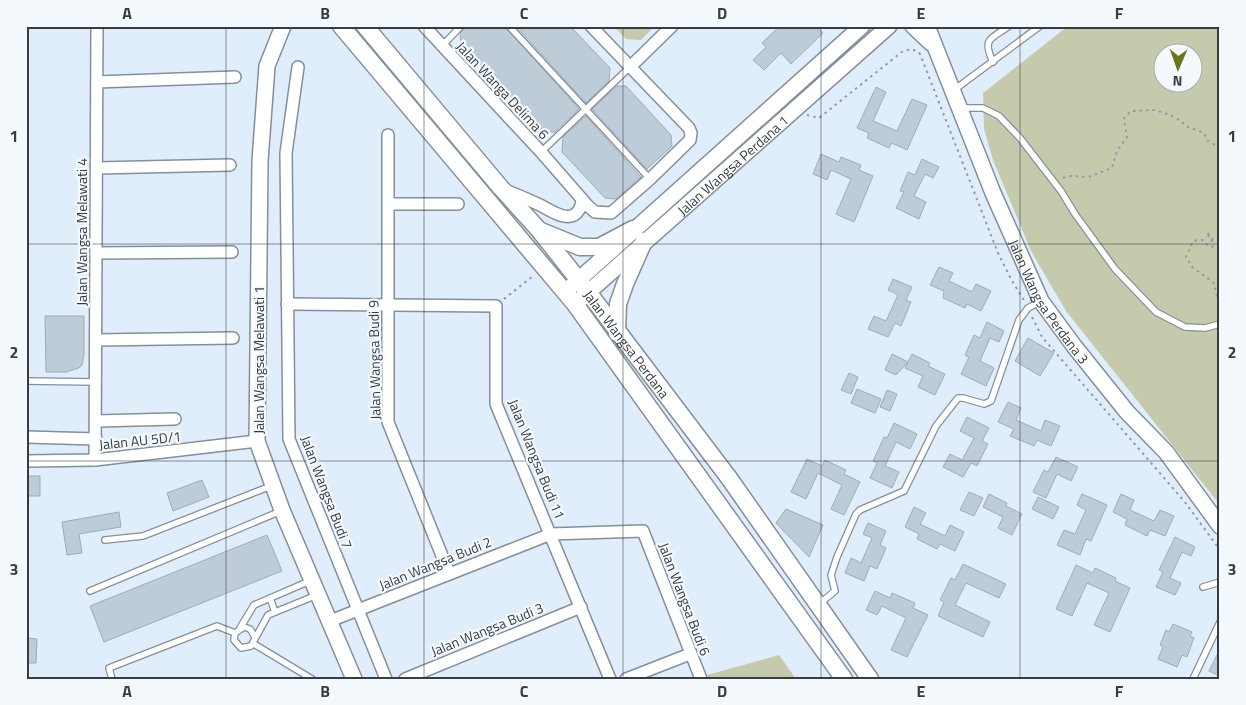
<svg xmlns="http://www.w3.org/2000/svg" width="1246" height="705" viewBox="0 0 1246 705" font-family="'Titillium Web',sans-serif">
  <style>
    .green { fill: #c6caad; fill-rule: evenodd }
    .building { fill: #beccd7; stroke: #9facb8 }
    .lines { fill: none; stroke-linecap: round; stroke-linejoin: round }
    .service-casing { stroke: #83909b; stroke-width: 8 }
    .minor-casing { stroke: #83909b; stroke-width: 14 }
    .tertiary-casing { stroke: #83909b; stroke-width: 18 }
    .secondary-casing { stroke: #83909b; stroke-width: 19 }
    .path { stroke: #929ba4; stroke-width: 2; stroke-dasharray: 2.5 4; stroke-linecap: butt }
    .service { stroke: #fff; stroke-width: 5.5 }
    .minor { stroke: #fff; stroke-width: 11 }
    .tertiary { stroke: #fff; stroke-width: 15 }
    .secondary { stroke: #fff; stroke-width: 16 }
    .grid { fill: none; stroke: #373c41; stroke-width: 1; stroke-opacity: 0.55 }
    .labels { text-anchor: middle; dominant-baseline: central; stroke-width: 4.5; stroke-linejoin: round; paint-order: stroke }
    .street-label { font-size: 14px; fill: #373c41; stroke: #f4f9fe }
    .neatline { fill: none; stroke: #373c41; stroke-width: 2 }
    .grid-label { font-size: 16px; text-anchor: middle; font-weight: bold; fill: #373c41 }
  </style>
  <rect width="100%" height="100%" fill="#e0edfa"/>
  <!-- green -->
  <g class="green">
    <path d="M613 26H655L641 40 626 39Z"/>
    <path d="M1068 26H1220V505L1066 311 1031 251 993 160 984 129 983 93ZM1164 52H1194V82H1164Z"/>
    <path d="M779 655 796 679H709L707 675Z"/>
  </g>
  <!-- building -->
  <g class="building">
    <path d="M467 26H504L579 109 555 132H543L461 43 460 33Z"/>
    <path d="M516 26H570L610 68 609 81 586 103Z"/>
    <path d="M780 26H816L823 33 791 64 781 53 764 70 753 60 766 47 762 43Z"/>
    <path d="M617 86H626L671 135 672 146 647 169 592 109Z"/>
    <path d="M876 87 886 92 873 121 897 131 912 99 927 105 907 150 892 143 889 148 867 138 869 133 857 128Z"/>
    <path d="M586 116 641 177 616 199 605 198 562 152 563 137Z"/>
    <path d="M821 154 839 162 841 157 861 165 859 170 873 176 854 222 836 214 851 179 831 170 827 180 813 174Z"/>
    <path d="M922 159 939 167 933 178 925 174 914 196 926 202 919 219 896 208 904 192 900 191 908 172 915 175Z"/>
    <path d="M939 267 953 273 949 281 972 292 976 284 991 291 981 311 967 304 965 308 943 298 944 291 930 285Z"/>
    <path d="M893 279 912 287 906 300 911 302 901 326 895 323 888 337 868 329 874 316 886 321 898 295 888 290Z"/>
    <path d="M45 316H84V355L82 365 79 368 66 372H46Z"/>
    <path d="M987 322 1004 331 999 342 990 338 980 361 994 368 986 386 961 374 969 357 965 355 974 335 980 338Z"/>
    <path d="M1028 338 1054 353 1040 376 1015 361Z"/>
    <path d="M892 354 908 362 896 375 885 370Z"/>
    <path d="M912 354 930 363 928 366 945 374 935 395 918 387 923 376 905 368Z"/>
    <path d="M849 373 858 377 851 394 841 390Z"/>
    <path d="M857 389 881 399 875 413 851 403Z"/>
    <path d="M887 390 897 394 890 411 880 407Z"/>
    <path d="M1008 402 1021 408 1016 420 1041 431 1045 420 1060 426 1051 446 1037 440 1034 446 1010 436 1014 429 998 422Z"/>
    <path d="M967 417 989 428 982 441 988 444 977 466 971 463 963 477 943 467 950 454 962 460 974 438 960 431Z"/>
    <path d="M894 423 917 434 910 449 896 442 885 466 899 472 892 488 870 478 877 463 873 461 884 437 887 438Z"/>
    <path d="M1056 457 1078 467 1071 481 1057 474 1046 498 1033 492 1044 470 1048 472Z"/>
    <path d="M807 459 822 466 825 460 846 470 844 474 860 482 844 515 831 509 842 485 818 473 806 499 791 492Z"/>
    <rect x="26" y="476" width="14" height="20"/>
    <path d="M202 480 209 497 173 511 167 493Z"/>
    <path d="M969 492 983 498 974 516 960 510Z"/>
    <path d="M989 494 1007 503 1006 506 1022 514 1012 535 998 528 1003 517 983 507Z"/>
    <path d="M1082 494 1107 505 1091 541 1086 539 1080 555 1057 545 1064 530 1075 534 1086 510 1077 505Z"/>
    <path d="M1121 494 1134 500 1130 510 1154 521 1160 510 1174 516 1165 536 1150 530 1147 536 1125 525 1127 519 1113 512Z"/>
    <path d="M1038 497 1059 507 1053 519 1032 509Z"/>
    <path d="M914 507 926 513 920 524 945 536 950 525 964 532 955 551 940 544 937 549 917 539 919 534 905 527Z"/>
    <path d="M786 509 823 525 809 557 776 523Z"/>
    <path d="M119 512 121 527 79 534 82 553 67 555 62 522Z"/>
    <path d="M868 523 886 531 880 545 886 548 877 569 870 566 864 581 845 573 851 558 861 563 872 538 863 534Z"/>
    <path d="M267 535 282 571 104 642 90 606Z"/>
    <path d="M1175 537 1195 547 1191 556 1182 552 1170 578 1181 583 1175 595 1156 587 1163 572 1159 570Z"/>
    <path d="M963 564 1006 584 999 598 966 583 955 605 990 622 983 637 938 616 944 602 940 600 951 578 955 580Z"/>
    <path d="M1076 565 1093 573 1095 568 1116 578 1115 581 1130 588 1110 632 1094 625 1109 593 1087 583 1072 616 1056 609Z"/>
    <path d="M875 591 890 598 892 593 915 603 913 608 928 615 907 657 891 650 906 618 882 606 877 615 866 610Z"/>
    <path d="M1173 624 1192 632 1190 636 1194 638 1187 657 1182 655 1177 667 1158 659 1163 647 1160 645 1166 630 1169 632Z"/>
    <path d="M26 638 37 639 36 663H26Z"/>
    <path d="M1220 649V676L1209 671Z"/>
  </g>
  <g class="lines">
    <!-- service casing -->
    <g class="service-casing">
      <g id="service">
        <path d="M509 26 650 179"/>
        <path d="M442 46 461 26"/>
        <path d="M993 62C982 38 990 40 1009 26"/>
        <path d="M954 90 1040 26"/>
        <path d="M960 108H983L999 116 1020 138 1061 191 1075 214 1115 269 1156 312 1185 327 1205 328 1220 324"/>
        <path d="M541 152 630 67"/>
        <path d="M26 381 96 382"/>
        <path d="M105 540 143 536 271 486"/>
        <path d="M1203 587 1220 582"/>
        <path d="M90 591 281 511"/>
        <path d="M270 598 275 612"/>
        <path d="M819 604 835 591 831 575 837 557 856 514 860 510 904 491 936 426 958 398H963L984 404 991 401 1019 320 1028 308 1039 302"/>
        <path d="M240 628 254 605 312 580"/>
        <path d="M255 637 250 629 244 627 235 633 234 640 241 648 251 646 268 615 317 595"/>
        <path d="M254 644 312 679"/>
        <path d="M112 679 109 668 217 626 235 633"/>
        <path d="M1193 679 1220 622"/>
      </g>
    </g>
    <!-- minor casing -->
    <g class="minor-casing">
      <g id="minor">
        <path d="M424 26 541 152 588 206 595 212 611 213 650 179 690 140 691 133 689 128 591 26"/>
        <path d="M298 67 286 153 289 439 386 679"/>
        <path d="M630 67 672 26"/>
        <path d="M97 82 235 77"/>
        <path d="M388 135V422L449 573"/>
        <path d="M97 168 230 165"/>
        <path d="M507 191C518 195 529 200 540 205 550 210 570 225 579 210 581 207 582 202 582 199"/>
        <path d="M389 204H458"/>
        <path d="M96 253 232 252"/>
        <path d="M287 304 496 306V404L610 679"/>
        <path d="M96 340 233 338"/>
        <path d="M96 421 175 419"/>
        <path d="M26 437 96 439"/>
        <path d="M95 460 97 26"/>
        <path d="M26 461 95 460 257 441"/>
        <path d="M330 621 551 534 643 531 701 679"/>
        <path d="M405 679 581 607"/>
        <path d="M626 679 690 654"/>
      </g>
    </g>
    <!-- tertiary casing -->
    <g class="tertiary-casing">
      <g id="tertiary">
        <path d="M283 26 267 66 260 161 257 441 282 510 354 679"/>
        <path d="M913 26 931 43"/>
        <path id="s1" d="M927 26 993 193 1041 301 1074 346 1127 412 1166 452 1220 526"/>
        <path d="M565 292 862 26"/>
        <path id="s2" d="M575 304 889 26"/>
      </g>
    </g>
    <!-- secondary casing -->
    <g class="secondary-casing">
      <g id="secondary">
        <path d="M341 26 575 304 844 679"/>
        <path id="s3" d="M365 26 501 188 539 230 588 292 729 478 870 679"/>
        <path d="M541 231 580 247H599L633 229"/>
        <path d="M617 333 618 304 625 284 644 241"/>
      </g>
    </g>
    <!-- path -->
    <g class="path">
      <path d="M807 115 819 118 903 51C910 49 915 49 920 54L998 253 1011 279 1025 302"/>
      <path d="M1063 178 1070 176 1088 177 1112 168 1117 151 1127 137 1124 118 1131 111 1155 110 1175 117 1188 127 1204 133 1208 141 1220 148"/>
      <path d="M1219 244 1210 240 1207 232 1212 239 1220 242"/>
      <path d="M1220 245 1210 247 1202 240 1193 241 1186 257 1192 267 1214 283 1220 309"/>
      <path d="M504 299 533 276"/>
      <path d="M1032 317 1042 337 1184 501 1220 550"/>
    </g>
    <!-- service -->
    <use href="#service" class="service"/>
    <!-- minor -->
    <use href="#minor" class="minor"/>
    <!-- tertiary -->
    <use href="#tertiary" class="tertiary"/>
    <!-- secondary -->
    <use href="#secondary" class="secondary"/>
  </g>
  <!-- grid -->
  <path class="grid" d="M226 26V679M424 26V679M623 26V679M821 26V679M1020 26V679M26 244H1220M26 461H1220"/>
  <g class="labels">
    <!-- street labels -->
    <g class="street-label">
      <text transform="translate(503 90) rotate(47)">Jalan Wanga Delima 6</text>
      <text stroke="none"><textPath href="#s2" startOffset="210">Jalan Wangsa Perdana 1</textPath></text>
      <text transform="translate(81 232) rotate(-90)">Jalan Wangsa Melawati 4</text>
      <text stroke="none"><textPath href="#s1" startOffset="302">Jalan Wangsa Perdana 3</textPath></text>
      <text stroke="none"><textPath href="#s3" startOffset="412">Jalan Wangsa Perdana</textPath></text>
      <text transform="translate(258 360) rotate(-90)">Jalan Wangsa Melawati 1</text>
      <text transform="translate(374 360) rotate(-91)">Jalan Wangsa Budi 9</text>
      <text transform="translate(140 440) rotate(-6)">Jalan AU 5D/1</text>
      <text transform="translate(537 459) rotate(68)">Jalan Wangsa Budi 11</text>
      <text transform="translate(327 492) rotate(69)">Jalan Wangsa Budi 7</text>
      <text transform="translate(435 563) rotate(-22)">Jalan Wangsa Budi 2</text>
      <text transform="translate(685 599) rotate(69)">Jalan Wangsa Budi 6</text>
      <text transform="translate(487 629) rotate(-22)">Jalan Wangsa Budi 3</text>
    </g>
  </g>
  <!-- border -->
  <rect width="1246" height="705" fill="none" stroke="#f4f9fe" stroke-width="55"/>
  <!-- north arrow -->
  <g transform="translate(1178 68) rotate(182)"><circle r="24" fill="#f4f9fe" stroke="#a8adb2"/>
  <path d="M0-4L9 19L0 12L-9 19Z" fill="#6d741c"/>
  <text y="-8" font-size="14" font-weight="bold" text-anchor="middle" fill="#373c41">N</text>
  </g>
  <rect x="28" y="28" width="1190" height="650" class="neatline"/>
  <g class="grid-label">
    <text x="127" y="19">A</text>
    <text x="325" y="19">B</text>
    <text x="524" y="19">C</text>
    <text x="722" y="19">D</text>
    <text x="921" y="19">E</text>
    <text x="1119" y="19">F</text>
    <text x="14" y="142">1</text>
    <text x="1232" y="142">1</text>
    <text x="14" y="358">2</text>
    <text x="1232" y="358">2</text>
    <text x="14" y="575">3</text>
    <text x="1232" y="575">3</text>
    <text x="127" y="697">A</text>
    <text x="325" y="697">B</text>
    <text x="524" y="697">C</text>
    <text x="722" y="697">D</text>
    <text x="921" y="697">E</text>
    <text x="1119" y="697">F</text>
  </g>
</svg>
